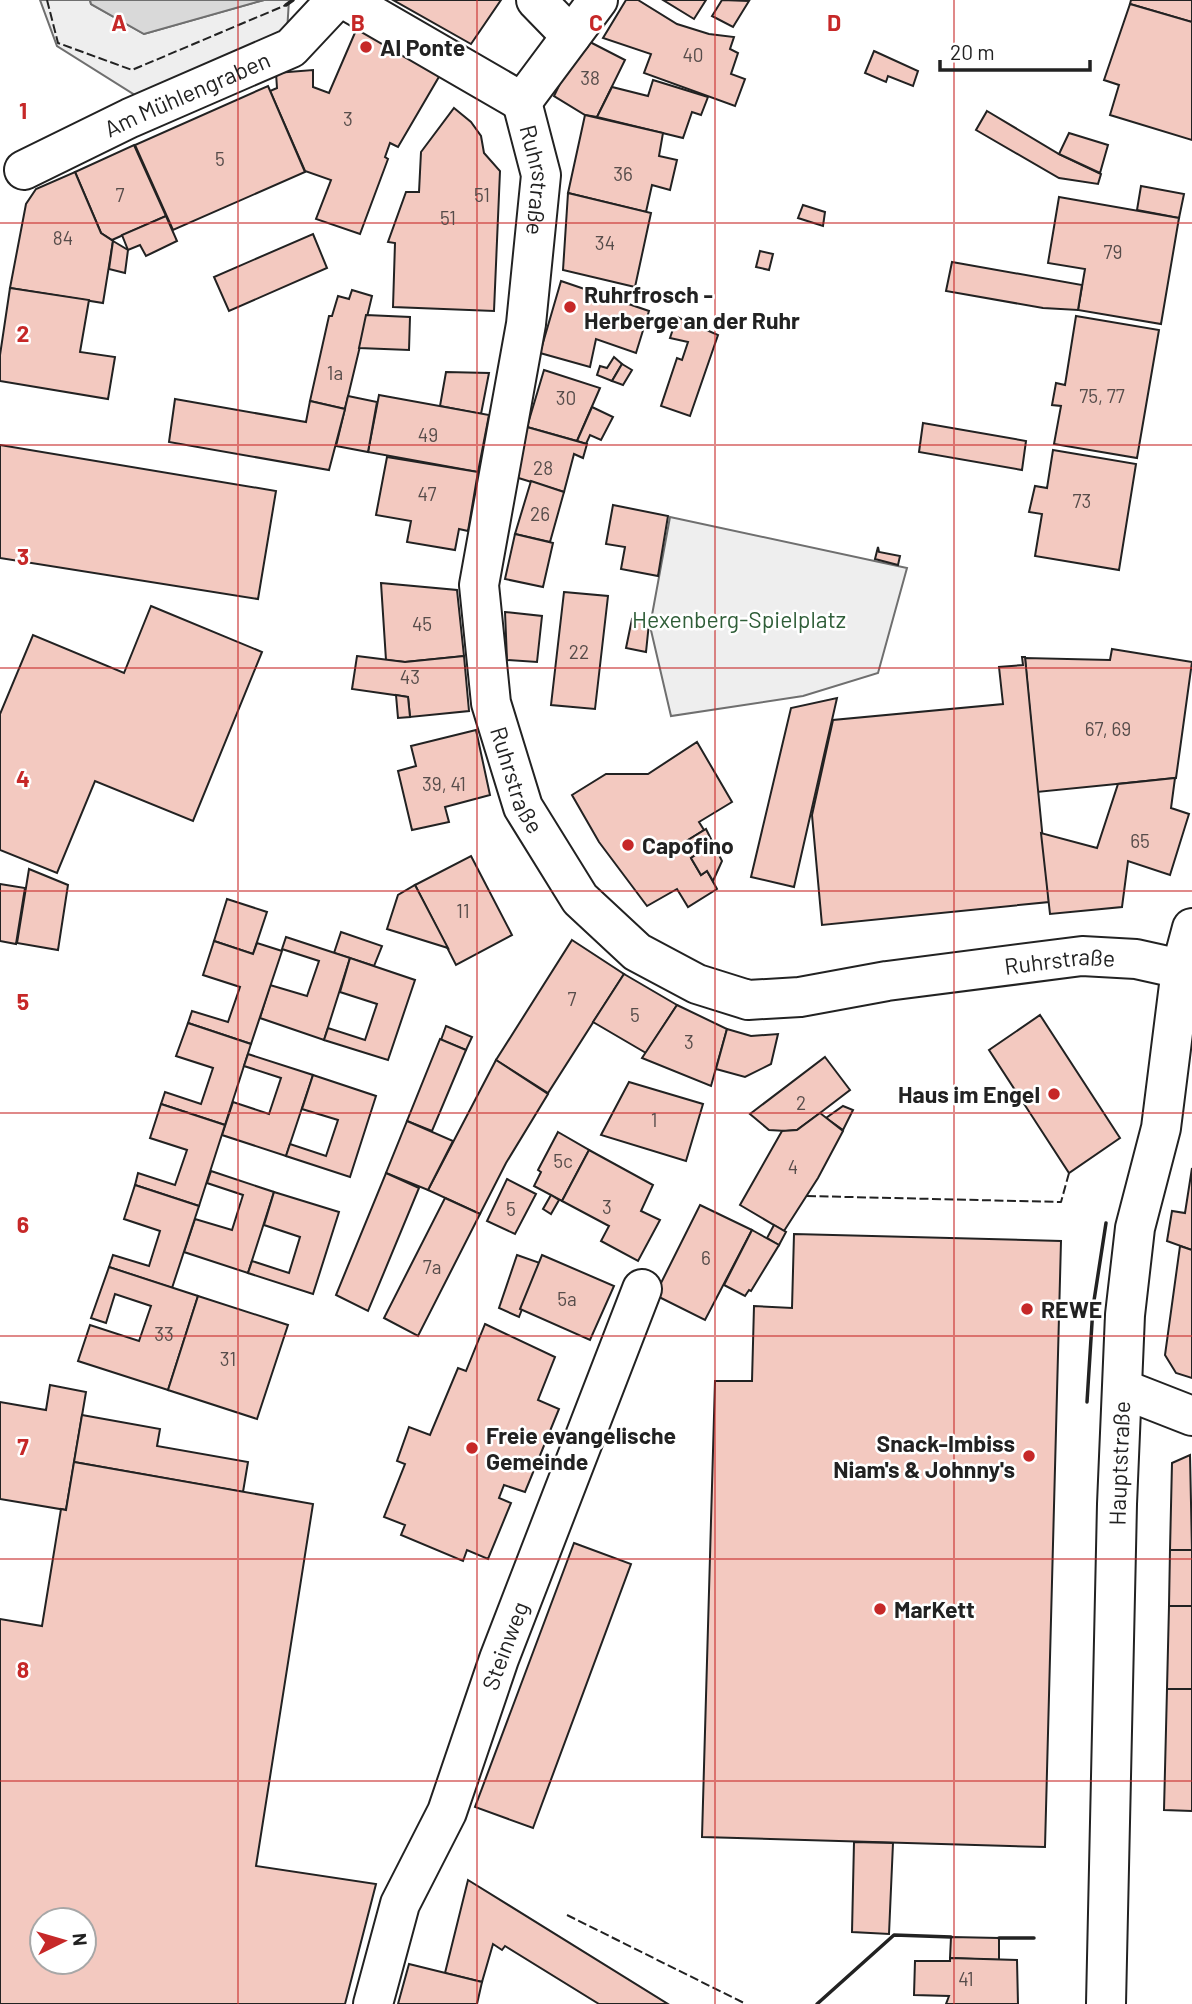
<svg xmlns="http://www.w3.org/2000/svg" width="1192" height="2004" viewBox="0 0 1192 2004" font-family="Barlow,sans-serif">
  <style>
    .green { fill: #eee; stroke: #6f6f6f; stroke-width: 2 }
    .water { fill: #d9d9d9; stroke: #6f6f6f; stroke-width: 2 }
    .building { fill: #f3c9c0; stroke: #222; stroke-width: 2; fill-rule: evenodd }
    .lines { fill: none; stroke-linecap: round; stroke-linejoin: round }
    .minor-casing { stroke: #222; stroke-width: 42 }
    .minor { stroke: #fff; stroke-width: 38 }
    .fence { stroke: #222; stroke-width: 2; stroke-dasharray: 9 3.5; stroke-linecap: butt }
    .wall { stroke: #222; stroke-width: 3.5 }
    .grid { fill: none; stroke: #c62828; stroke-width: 2; stroke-opacity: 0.55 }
    .poi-dot { fill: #c62828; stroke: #fff; stroke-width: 2.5 }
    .labels { text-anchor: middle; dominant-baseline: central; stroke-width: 5; stroke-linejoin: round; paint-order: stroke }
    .number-label { font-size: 19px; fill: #564c4a }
    .poi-label { font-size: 23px; font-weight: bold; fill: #222; stroke: #fff; text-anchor: start }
    .street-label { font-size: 23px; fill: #222; stroke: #fff }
    .park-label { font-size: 23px; fill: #2f5e38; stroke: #fff }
    .grid-label { font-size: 23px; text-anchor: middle; font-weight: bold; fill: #c62828; stroke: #fff; stroke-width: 5; stroke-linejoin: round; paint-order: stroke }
  </style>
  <rect width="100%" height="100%" fill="#fff"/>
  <!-- green -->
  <g class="green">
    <path d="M40 0H90L91 4 144 34 264 0H289L287 32 143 100 57 46Z"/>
    <path d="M670 517 907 568 878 673 803 696 671 716 650 626Z"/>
  </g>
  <!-- water -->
  <path class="water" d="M90 0H264L144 34 91 4Z"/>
  <!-- building -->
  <g class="building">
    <path d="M393 0H501L471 44Z"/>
    <path d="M626 0H638L677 24 709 34 734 37 730 49 738 53 731 74 745 79 735 106 644 73 651 54 603 38Z"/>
    <path d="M663 0H706L694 19Z"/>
    <path d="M722 0 749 1 733 27 712 16Z"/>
    <path d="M1131 0H1192V22L1130 4Z"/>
    <path d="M1130 4 1192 22V140L1110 115 1119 85 1104 80Z"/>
    <path d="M357 28 440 75 398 147 390 143 385 157 388 159 360 234 316 219 331 180 305 171 270 91 277 88 276 73 313 70V87L329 93Z"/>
    <path d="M588 41 625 60 597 117 585 115 554 96 568 67Z"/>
    <path d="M874 51 918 71 913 86 888 76 886 82 865 73Z"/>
    <path d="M653 80 708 97 701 115 692 112 683 138 597 117 612 87 648 96Z"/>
    <path d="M268 86 305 172 173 230 135 145Z"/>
    <path d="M454 108 471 122 481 136 484 153 500 171 494 311 393 307 395 243 388 242 406 192H419L421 152Z"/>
    <path d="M987 111 1059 154 1101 174 1098 184 1059 178 976 130Z"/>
    <path d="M585 115 663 133 659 156 677 160 670 190 652 185 646 212 568 193Z"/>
    <path d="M1069 133 1108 145 1100 173 1059 154Z"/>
    <path d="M134 145 166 216 112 240 101 233 75 172Z"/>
    <path d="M75 172 101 233 113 241 103 303 10 288 26 204 36 189Z"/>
    <path d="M1141 186 1184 194 1179 218 1137 210Z"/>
    <path d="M568 193 651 213 635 287 563 270Z"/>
    <path d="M1059 197 1179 218 1161 324 1078 310 1085 269 1048 263Z"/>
    <path d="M803 205 825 212 823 226 798 218Z"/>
    <path d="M166 216 177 241 146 256 140 245 128 250 122 235Z"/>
    <path d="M313 234 327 268 229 311 214 277Z"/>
    <path d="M113 241 128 250 125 273 109 269Z"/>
    <path d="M760 251 773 254 769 270 756 267Z"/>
    <path d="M952 262 1082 285 1078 310 1043 308 946 291Z"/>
    <path d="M561 281 649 311 636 353 596 339 590 367 540 353Z"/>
    <path d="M10 288 89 300 80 352 115 357 108 399 0 381V355Z"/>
    <path d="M352 290 372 296 345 409 310 401 329 316H332L338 296 349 299Z"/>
    <path d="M366 315 410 317 409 350 359 348Z"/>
    <path d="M1076 316 1159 330 1137 458 1054 444 1061 406 1052 405 1056 383 1065 385Z"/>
    <path d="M677 317 718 335 690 416 661 406 677 358 682 360 688 342 670 338Z"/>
    <path d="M614 357 622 364 612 381 597 375 600 366 607 368Z"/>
    <path d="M622 364 632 370 623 385 612 381Z"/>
    <path d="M544 370 600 388 577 441 527 427Z"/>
    <path d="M446 372 489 373 481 414 440 406Z"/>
    <path d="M379 395 489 415 478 472 368 452Z"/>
    <path d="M348 396 377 402 368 452 336 446Z"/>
    <path d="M175 399 306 422 310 401 345 409 329 470 169 442Z"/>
    <path d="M592 407 613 417 601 440 590 435 586 444 577 441Z"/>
    <path d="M923 423 1026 441 1022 470 919 452Z"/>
    <path d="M527 427 587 444 583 458 574 454 564 492 512 476Z"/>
    <path d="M0 445 276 491 258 599 0 558Z"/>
    <path d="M1053 450 1136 464 1119 570 1035 556 1042 514 1029 512 1035 486 1047 488Z"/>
    <path d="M387 457 478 472 468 531 459 529 455 550 407 542 411 521 376 515Z"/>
    <path d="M531 481 564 492 550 542 515 534Z"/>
    <path d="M613 505 668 516 658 576 621 569 625 547 606 544Z"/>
    <path d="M515 534 553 543 543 587 505 579Z"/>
    <path d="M878 547 879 552 900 556 898 565 875 559Z"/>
    <path d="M381 583 457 590 464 656 405 662 386 660Z"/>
    <path d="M564 592 608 596 595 709 551 705Z"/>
    <path d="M151 606 262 652 193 821 95 781 57 873 0 850V714L33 635 124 673Z"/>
    <path d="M505 612 542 616 537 662 507 660Z"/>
    <path d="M632 619 649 623 646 652 626 648Z"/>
    <path d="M1112 649 1192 662 1176 778 1037 792 1025 658 1110 660Z"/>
    <path d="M357 656 405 662 464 656 469 711 410 717 408 697 352 689Z"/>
    <path d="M1022 657H1025L1049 902 822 925 812 815 833 720 1003 704 999 667 1023 665Z"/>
    <path d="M396 695 408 697 410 717 398 718Z"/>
    <path d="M837 698 794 887 751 877 791 708Z"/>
    <path d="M476 730 490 795 445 807 449 822 412 830 398 771 416 766 411 746Z"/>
    <path d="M697 742 732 802 699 822 704 830 688 840 697 854 691 858 701 875 707 871 717 889 688 907 677 889 647 906 599 842 572 795 606 774H648Z"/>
    <path d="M1175 778 1171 808 1189 814 1170 875 1128 861 1122 907 1050 914 1041 833 1097 848 1118 784Z"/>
    <path d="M706 829 722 861 713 881 707 871 701 875 691 858 697 854 688 840Z"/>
    <path d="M471 856 512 935 456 965 415 885Z"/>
    <path d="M29 869 68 885 58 950 17 943Z"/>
    <path d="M0 884 25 888 16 944 0 941Z"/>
    <path d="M415 885 448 948 387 929 398 895Z"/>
    <path d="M227 899 267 912 253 954 214 941Z"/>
    <path d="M341 932 382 946 374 966 334 953Z"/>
    <path d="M286 937 350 958 324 1040 260 1018 270 985 307 996 319 961 282 949Z"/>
    <path d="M572 940 624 974 548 1093 496 1060Z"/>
    <path d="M214 941 253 954 257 943 282 951 251 1044 188 1023 192 1011 228 1022 240 987 203 975Z"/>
    <path d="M350 958 415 980 388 1060 324 1040 328 1028 365 1040 377 1004 340 992Z"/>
    <path d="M624 974 677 1005 646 1053 593 1022Z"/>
    <path d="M677 1005 727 1029 711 1086 642 1058Z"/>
    <path d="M1040 1015 1120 1138 1069 1173 989 1050Z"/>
    <path d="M188 1023 251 1044 225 1125 161 1104 165 1092 201 1104 213 1068 176 1056Z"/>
    <path d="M446 1026 472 1037 466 1050 441 1040Z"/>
    <path d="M727 1029 751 1036 778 1034 771 1064 745 1077 716 1069Z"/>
    <path d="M440 1039 466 1050 432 1131 407 1121Z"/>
    <path d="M248 1054 313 1075 286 1156 222 1135 233 1102 269 1114 281 1078 244 1066Z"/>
    <path d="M825 1057 850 1090 820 1113 797 1130 786 1131 769 1130 750 1114Z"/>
    <path d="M496 1060 548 1094 506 1163 480 1214 428 1190Z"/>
    <path d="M313 1075 376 1096 350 1177 286 1156 290 1144 326 1156 338 1120 302 1109Z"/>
    <path d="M629 1082 703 1104 686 1161 601 1135Z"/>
    <path d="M161 1104 225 1125 199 1206 135 1185 138 1173 175 1185 187 1150 150 1138Z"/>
    <path d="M843 1106 853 1110 843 1130 826 1118Z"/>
    <path d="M820 1113 843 1131 818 1178 784 1231 740 1205 782 1131 797 1130Z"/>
    <path d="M407 1121 453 1141 428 1190 386 1173Z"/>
    <path d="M558 1132 589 1150 562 1201 534 1186 541 1172 538 1170Z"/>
    <path d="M589 1150 653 1185 641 1211 660 1220 638 1261 601 1241 609 1226 562 1201Z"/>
    <path d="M1192 1168V1250L1167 1241 1172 1211 1185 1213Z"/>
    <path d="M211 1171 274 1192 248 1273 184 1252 195 1219 232 1230 243 1195 207 1183Z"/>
    <path d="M386 1173 419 1188 368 1311 336 1295Z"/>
    <path d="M507 1179 536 1194 515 1234 487 1221Z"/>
    <path d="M135 1185 199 1206 172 1288 109 1267 113 1255 149 1266 160 1231 124 1219Z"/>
    <path d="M274 1192 339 1212 313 1294 248 1273 252 1261 289 1273 300 1237 264 1225Z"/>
    <path d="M551 1195 559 1200 551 1214 543 1209Z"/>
    <path d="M445 1198 480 1214 418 1336 384 1318Z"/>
    <path d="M700 1205 752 1230 705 1320 655 1295Z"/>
    <path d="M774 1225 786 1232 779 1245 767 1238Z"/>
    <path d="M752 1230 779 1245 751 1291 749 1290 745 1296 724 1285Z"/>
    <path d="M794 1234 1061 1241 1045 1847 702 1837 715 1381H752L754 1306 792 1308Z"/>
    <path d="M1180 1246 1192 1250V1378L1176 1373 1165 1355Z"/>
    <path d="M517 1255 540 1263 519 1317 499 1308Z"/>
    <path d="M542 1255 614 1286 590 1340 520 1309Z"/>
    <path d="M109 1267 198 1296 168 1390 78 1361 90 1325 139 1341 151 1306 115 1294 106 1323 91 1318Z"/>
    <path d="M198 1296 288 1325 257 1419 168 1390Z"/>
    <path d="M485 1324 555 1357 538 1400 559 1409 525 1492 504 1485 499 1498 511 1503 488 1559 467 1550 463 1561 401 1535 405 1525 384 1517 405 1464 397 1461 409 1427 430 1435 458 1368 466 1371Z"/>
    <path d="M50 1385 86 1392 66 1510 0 1499V1402L46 1410Z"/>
    <path d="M82 1415 160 1429 157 1446 248 1462 243 1492 74 1462Z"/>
    <path d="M1190 1455 1192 1550H1170L1172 1463Z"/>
    <path d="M74 1462 313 1504 256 1866 376 1884 345 2004H0V1619L42 1626 61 1509 66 1510ZM42 1920H84V1962H42Z"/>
    <path d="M574 1543 631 1564 533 1828 475 1807Z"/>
    <path d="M1170 1550H1192V1606H1169Z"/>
    <path d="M1169 1606H1192V1689H1167Z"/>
    <path d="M1167 1689H1192V1811L1164 1810Z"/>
    <path d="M854 1842 893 1843 889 1934 852 1932Z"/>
    <path d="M468 1880 668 2004H599L505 1946 502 1950 493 1944 482 1982 445 1973Z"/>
    <path d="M951 1937 999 1938V1960L950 1958Z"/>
    <path d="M950 1958 1017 1960 1018 2004H946L949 1996 914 1995 915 1961H950Z"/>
    <path d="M409 1964 482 1982 477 2004H398Z"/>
  </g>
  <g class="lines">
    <!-- minor casing -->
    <g class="minor-casing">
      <g id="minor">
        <path d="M346 0 522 102"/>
        <path d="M536 0 571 36"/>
        <path id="s1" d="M522 102 541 175 526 324 479 585 491 703 523 807 580 899 637 952 697 984 748 1000 800 997 887 981 1082 956 1136 959 1181 969"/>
        <path d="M522 102 598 0"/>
        <path id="s2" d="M24 170 130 118 291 48 336 0"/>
        <path d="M1123 1389 1192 1416"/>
        <path id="s3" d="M373 2004 400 1904 447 1812 499 1659 642 1289"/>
        <path id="s4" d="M1106 2004 1117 1504 1125 1315 1135 1228 1161 1128 1181 969 1192 928"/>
      </g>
    </g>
    <!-- minor -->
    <use href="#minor" class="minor"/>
    <!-- fence -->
    <g class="fence">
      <path d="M47 0 58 43 132 70 286 5"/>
      <path d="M807 1196 1061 1202 1069 1173"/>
      <path d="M567 1915 746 2004"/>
    </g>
    <!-- wall -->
    <g class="wall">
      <path d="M286 5 293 0"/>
      <path d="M1087 1402 1093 1307 1106 1223"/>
      <path d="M999 1938H1034"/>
      <path d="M817 2004 894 1935 951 1937"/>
    </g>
  </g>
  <!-- grid -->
  <path class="grid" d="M238 0V2004M477 0V2004M715 0V2004M954 0V2004M0 223H1192M0 445H1192M0 668H1192M0 891H1192M0 1113H1192M0 1336H1192M0 1559H1192M0 1781H1192"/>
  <!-- markers -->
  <g class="poi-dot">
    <circle cx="366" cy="47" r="7"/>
    <circle cx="570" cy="307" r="7"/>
    <circle cx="628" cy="845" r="7"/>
    <circle cx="1054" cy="1094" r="7"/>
    <circle cx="1027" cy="1309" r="7"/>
    <circle cx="472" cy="1448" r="7"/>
    <circle cx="1029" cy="1456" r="7"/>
    <circle cx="880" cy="1609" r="7"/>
  </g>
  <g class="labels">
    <!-- number labels -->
    <g class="number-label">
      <text x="693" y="54">40</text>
      <text x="590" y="77">38</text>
      <text x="348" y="118">3</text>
      <text x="220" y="158">5</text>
      <text x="623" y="173">36</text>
      <text x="120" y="194">7</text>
      <text x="482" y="194">51</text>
      <text x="448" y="217">51</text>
      <text x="63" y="237">84</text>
      <text x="605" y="242">34</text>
      <text x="1113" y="251">79</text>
      <text x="335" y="372">1a</text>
      <text x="1102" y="395">75, 77</text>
      <text x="566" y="397">30</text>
      <text x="428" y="434">49</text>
      <text x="543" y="467">28</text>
      <text x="427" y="493">47</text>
      <text x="1082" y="500">73</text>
      <text x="540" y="513">26</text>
      <text x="422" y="623">45</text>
      <text x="579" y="651">22</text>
      <text x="410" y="676">43</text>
      <text x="1108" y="728">67, 69</text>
      <text x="444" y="783">39, 41</text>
      <text x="1140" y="840">65</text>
      <text x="463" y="910">11</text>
      <text x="572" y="998">7</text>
      <text x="635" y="1014">5</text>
      <text x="689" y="1041">3</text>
      <text x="801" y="1102">2</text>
      <text x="654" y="1119">1</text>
      <text x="563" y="1160">5c</text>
      <text x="793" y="1166">4</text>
      <text x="607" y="1206">3</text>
      <text x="511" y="1208">5</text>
      <text x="706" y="1257">6</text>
      <text x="432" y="1266">7a</text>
      <text x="567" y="1298">5a</text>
      <text x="164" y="1333">33</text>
      <text x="228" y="1358">31</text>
      <text x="966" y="1978">41</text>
    </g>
    <!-- poi labels -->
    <g class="poi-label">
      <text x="380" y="47">Al Ponte</text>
      <text x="584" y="294">Ruhrfrosch -<tspan x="584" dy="26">Herberge an der Ruhr</tspan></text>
      <text x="642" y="845">Capofino</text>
      <text x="1040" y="1094" text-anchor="end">Haus im Engel</text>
      <text x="1041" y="1309">REWE</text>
      <text x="486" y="1435">Freie evangelische<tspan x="486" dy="26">Gemeinde</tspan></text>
      <text x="1015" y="1443" text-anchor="end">Snack-Imbiss<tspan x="1015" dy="26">Niam's &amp; Johnny's</tspan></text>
      <text x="894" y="1609">MarKett</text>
    </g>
    <!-- street labels -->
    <g class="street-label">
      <text stroke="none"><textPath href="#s2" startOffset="180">Am Mühlengraben</textPath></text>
      <text stroke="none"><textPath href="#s1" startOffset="80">Ruhrstraße</textPath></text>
      <text stroke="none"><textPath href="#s1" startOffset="690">Ruhrstraße</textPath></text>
      <text stroke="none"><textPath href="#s1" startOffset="1340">Ruhrstraße</textPath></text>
      <text stroke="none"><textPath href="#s4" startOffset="541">Hauptstraße</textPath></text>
      <text stroke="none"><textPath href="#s3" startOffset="383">Steinweg</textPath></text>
    </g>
    <!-- park labels -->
    <g class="park-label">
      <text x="739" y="619">Hexenberg-Spielplatz</text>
    </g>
  </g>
  <g class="grid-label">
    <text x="119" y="31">A</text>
    <text x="358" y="31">B</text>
    <text x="596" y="31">C</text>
    <text x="834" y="31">D</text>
    <text x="23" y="119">1</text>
    <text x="23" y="342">2</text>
    <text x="23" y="565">3</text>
    <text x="23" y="787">4</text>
    <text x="23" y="1010">5</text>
    <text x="23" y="1233">6</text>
    <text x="23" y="1455">7</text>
    <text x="23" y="1678">8</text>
  </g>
  <!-- north arrow -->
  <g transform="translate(63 1941) rotate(85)"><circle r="33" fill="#ffffff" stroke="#a7a7a7" stroke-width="2"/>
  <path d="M0-5L12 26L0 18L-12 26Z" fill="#c62828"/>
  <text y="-10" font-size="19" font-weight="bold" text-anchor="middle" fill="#222222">N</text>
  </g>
  <!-- scale -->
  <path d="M940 60v10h150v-10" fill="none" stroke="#222222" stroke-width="3.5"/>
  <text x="950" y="60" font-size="21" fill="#222222" stroke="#ffffff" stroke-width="5" paint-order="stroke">20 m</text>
</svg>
